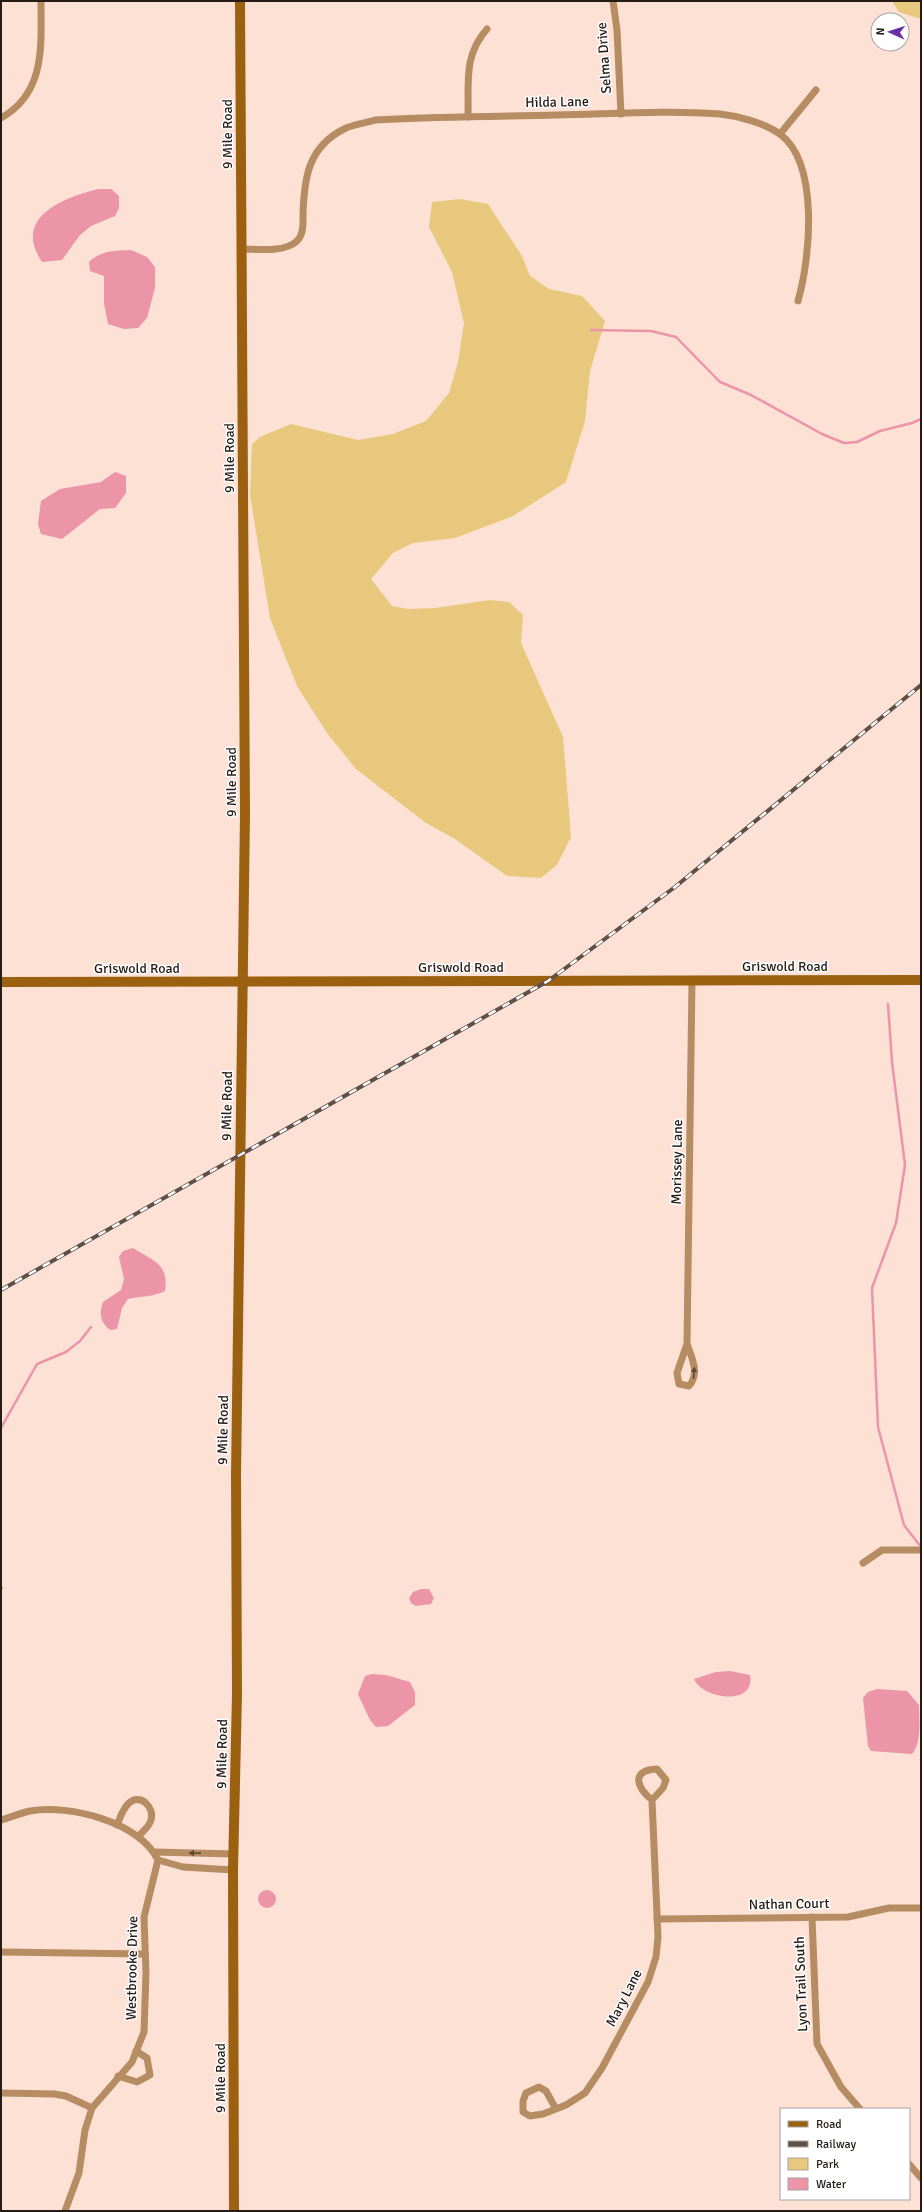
<svg xmlns="http://www.w3.org/2000/svg" width="922" height="2212" viewBox="0 0 922 2212" font-family="Signika,sans-serif">
  <style>
    .green { fill: #e7c87d }
    .water { fill: #ec94a8 }
    .lines { fill: none; stroke-linecap: round; stroke-linejoin: round }
    .stream { stroke: #ec94a8; stroke-width: 2.5 }
    .street { stroke: #b68d63; stroke-width: 7 }
    .secondary { stroke: #9b6010; stroke-width: 10 }
    .rail-casing { stroke: #5e4f48; stroke-width: 4 }
    .rail { stroke: #fff; stroke-width: 2.5; stroke-dasharray: 8; stroke-linecap: butt }
    .oneway { fill: #5f4935 }
    .labels { text-anchor: middle; dominant-baseline: central; stroke-width: 3; stroke-linejoin: round; paint-order: stroke }
    .street-label { font-size: 14px; fill: #251b17; stroke: #fff }
  </style>
  <rect width="100%" height="100%" fill="#fde1d4"/>
  <!-- green -->
  <g class="green">
    <path d="M892 1H921V19L899 12Z"/>
    <path d="M460 199 488 204 522 256 530 276 549 289 582 296 605 321 590 371 585 421 566 482 513 516 455 538 413 543 393 553 371 579 392 606 408 609 435 608 490 600 509 602 523 615 521 643 563 737 571 837 557 865 541 878 507 876 455 839 426 823 356 769 327 733 297 686 270 618 250 495 252 444 260 437 291 424 358 440 393 434 426 421 449 393 458 362 464 323 452 272 429 227 432 202Z"/>
  </g>
  <!-- water -->
  <g class="water">
    <path d="M98 189H111L119 196V208L115 216 91 226 80 235 62 260 42 262C12 217 63 198 98 189Z"/>
    <path d="M131 250 147 257 155 267V288L147 318 138 328 124 329 108 324 104 303V276L90 271 89 262C101 250 115 251 131 250Z"/>
    <path d="M115 472 126 476V493L115 508 100 509 62 539 41 534 38 524 41 501 60 489 101 482Z"/>
    <path d="M133 1248C153 1261 169 1263 165 1291 153 1297 141 1296 128 1299L122 1308 117 1329 110 1330C100 1322 99 1314 103 1302L121 1290 124 1279 119 1257 123 1251Z"/>
    <path d="M421 1589H429L434 1598 431 1604 416 1606 411 1603 409 1598 413 1592Z"/>
    <path d="M730 1671 750 1675C756 1707 702 1699 694 1679L716 1672Z"/>
    <path d="M372 1674 386 1675 410 1682 415 1692V1705L388 1726 376 1727 370 1720 358 1694 365 1676Z"/>
    <path d="M877 1689 907 1691 919 1705C919 1721 922 1742 912 1754L871 1751 868 1746 863 1698 868 1692Z"/>
    <circle cx="267" cy="1899" r="9"/>
  </g>
  <g class="lines">
    <!-- stream -->
    <g class="stream">
      <path d="M591 330 651 331 676 337 720 382 751 395 822 434 844 443 857 442 880 431 912 423 921 419"/>
      <path d="M888 1004 892 1062 905 1165 896 1223 872 1288 878 1427 904 1525 921 1547"/>
      <path d="M1 1428 37 1364 66 1352 80 1341 91 1327"/>
      <path d="M1 1588H2"/>
    </g>
    <!-- street -->
    <g class="street">
      <path d="M613 1 617 30 621 114"/>
      <path d="M468 117C469 83 463 56 487 29"/>
      <path d="M1 118C46 93 41 45 41 1"/>
      <path d="M780 134 816 90"/>
      <path d="M241 249C258 249 284 253 297 241 304 234 303 224 303 215 304 178 308 146 346 128 355 124 366 123 375 120 436 116 496 117 557 115 611 114 666 110 720 114 739 116 764 123 780 134 820 164 810 259 798 301"/>
      <path d="M687 1344 677 1373 679 1384 689 1386C700 1374 692 1358 687 1344L692 980"/>
      <path d="M863 1563 882 1550H921"/>
      <path d="M1 1820C11 1817 21 1813 30 1811 70 1804 139 1822 158 1860L183 1867 233 1870"/>
      <path d="M117 1825C120 1818 123 1808 129 1803 140 1793 155 1807 151 1820 150 1826 142 1832 138 1837"/>
      <path d="M154 1852 234 1854"/>
      <path d="M812 1917 817 2044 841 2087 860 2109"/>
      <path d="M657 1919 848 1917 889 1908H921"/>
      <path d="M1 1952 145 1954"/>
      <path d="M118 2076 137 2082 150 2075 147 2058 136 2051"/>
      <path d="M1 2093 54 2094 66 2096 92 2108"/>
      <path d="M556 2109 546 2091 539 2087 526 2093 523 2101V2112L530 2116 543 2114 566 2105 585 2093 602 2068 648 1982 656 1957 658 1937 652 1800C637 1788 630 1770 657 1769L666 1780 663 1788 652 1800"/>
      <path d="M909 2164 921 2178"/>
      <path d="M65 2211 79 2173 85 2130 92 2108 132 2062 144 2032 146 1973 144 1917 158 1860"/>
    </g>
    <!-- secondary -->
    <g class="secondary">
      <path d="M1 982 921 980"/>
      <path d="M234 2211 233 1870 237 1694 236 1476 245 814 240 1"/>
    </g>
    <!-- rail casing -->
    <g class="rail-casing">
      <path id="rail" d="M1 1290 548 981 675 887 921 685"/>
    </g>
    <!-- rail -->
    <use href="#rail" class="rail"/>
  </g>
  <!-- one-way arrows -->
  <defs><path id="oneway-solid" d="M-6-.8H1V-3.2L6.5 0L1 3.2V.8H-6Z"/></defs>
  <g class="oneway">
    <use href="#oneway-solid" transform="translate(694 1373) rotate(-86)"/>
    <use href="#oneway-solid" transform="translate(195 1853) rotate(-179)"/>
  </g>
  <g class="labels">
    <!-- street labels -->
    <g class="street-label">
      <text transform="translate(604 58) rotate(-94)">Selma Drive</text>
      <text transform="translate(557 102) rotate(-1)">Hilda Lane</text>
      <text transform="translate(227 134) rotate(-90)">9 Mile Road</text>
      <text transform="translate(229 458) rotate(-90)">9 Mile Road</text>
      <text transform="translate(231 782) rotate(-90)">9 Mile Road</text>
      <text x="785" y="966">Griswold Road</text>
      <text x="461" y="967">Griswold Road</text>
      <text x="137" y="968">Griswold Road</text>
      <text transform="translate(227 1106) rotate(-89)">9 Mile Road</text>
      <text transform="translate(677 1162) rotate(-89)">Morissey Lane</text>
      <text transform="translate(223 1430) rotate(-89)">9 Mile Road</text>
      <text transform="translate(222 1754) rotate(-89)">9 Mile Road</text>
      <text transform="translate(789 1904) rotate(-1)">Nathan Court</text>
      <text transform="translate(132 1968) rotate(-89)">Westbrooke Drive</text>
      <text transform="translate(801 1984) rotate(-92)">Lyon Trail South</text>
      <text transform="translate(624 1998) rotate(-63)">Mary Lane</text>
      <text transform="translate(220 2078) rotate(-90)">9 Mile Road</text>
    </g>
  </g>
  <!-- border -->
  <rect width="922" height="2212" fill="none" stroke="#251b17" stroke-width="4"/>
  <!-- legend -->
  <rect x="780" y="2108" width="130" height="92" fill="#ffffff" stroke="#a8a4a2"/>
  <rect x="788" y="2121" width="20" height="6" fill="#9b6010" stroke="#a8a4a2"/>
  <text x="816" y="2128" font-size="12" fill="#251b17">Road</text>
  <rect x="788" y="2141" width="20" height="6" fill="#5e4f48" stroke="#a8a4a2"/>
  <text x="816" y="2148" font-size="12" fill="#251b17">Railway</text>
  <rect x="788" y="2158" width="20" height="12" fill="#e7c87d" stroke="#a8a4a2"/>
  <text x="816" y="2168" font-size="12" fill="#251b17">Park</text>
  <rect x="788" y="2178" width="20" height="12" fill="#ec94a8" stroke="#a8a4a2"/>
  <text x="816" y="2188" font-size="12" fill="#251b17">Water</text>
  <!-- north arrow -->
  <g transform="translate(890 32) rotate(273)"><circle r="19" fill="#ffffff" stroke="#a8a4a2"/>
  <path d="M0-3L7 15L0 10L-7 15Z" fill="#6b2fa5"/>
  <text y="-6" font-size="11" font-weight="bold" text-anchor="middle" fill="#251b17">N</text>
  </g>
</svg>
